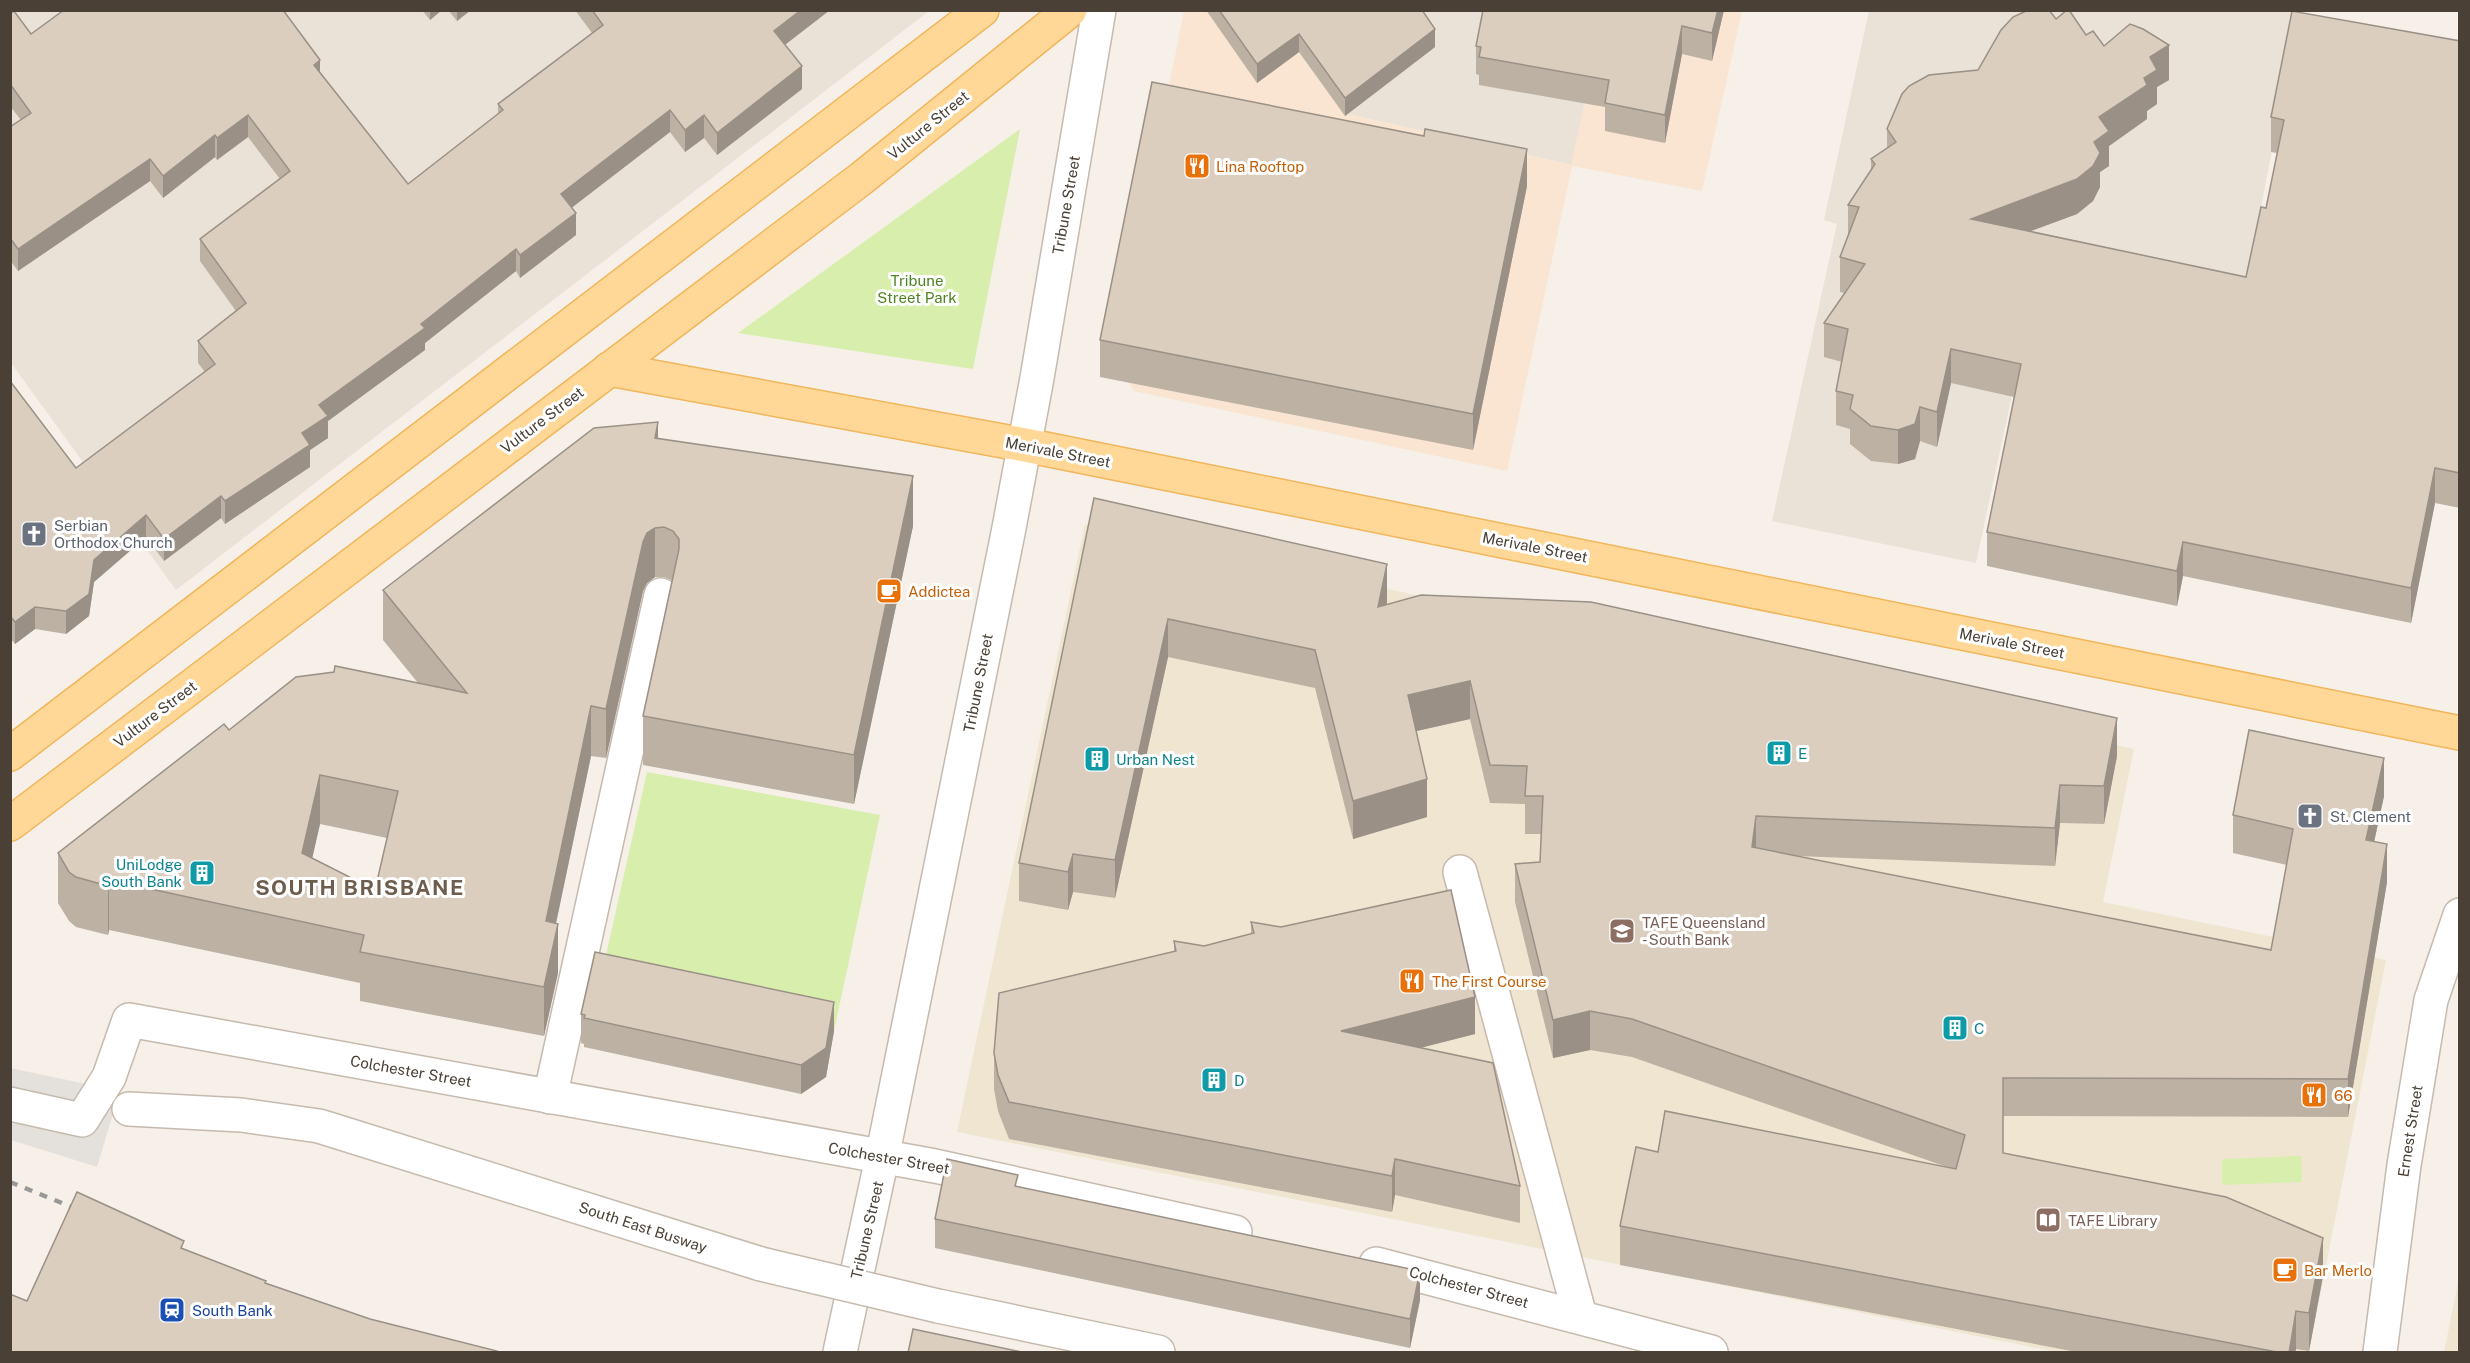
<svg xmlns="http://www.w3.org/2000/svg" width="2470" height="1363" viewBox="0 0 2470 1363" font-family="'Public Sans',sans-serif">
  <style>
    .residential { fill: #eae2d6 }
    .commercial { fill: #f9e5d2 }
    .education { fill: #f0e5d1 }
    .green { fill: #d7eead }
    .parking { fill: #e4e1dd }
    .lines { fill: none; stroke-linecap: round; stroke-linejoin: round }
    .minor-casing { stroke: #c5baad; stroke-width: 36 }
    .major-casing { stroke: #f1b65b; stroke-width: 36 }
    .minor { stroke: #fff; stroke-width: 33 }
    .major { stroke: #ffd898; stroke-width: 33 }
    .rail { stroke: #989898; stroke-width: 4.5; stroke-dasharray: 8 8; stroke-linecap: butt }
    .minor-bridge-casing { stroke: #c5baad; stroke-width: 36; stroke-linecap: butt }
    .minor-bridge { stroke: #fff; stroke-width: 33 }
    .wall { fill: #bdb1a4; fill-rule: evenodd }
    .shaded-wall { fill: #9a9086 }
    .building { fill: #dccebf; stroke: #9a9086; stroke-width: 1.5; fill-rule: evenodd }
    .labels { text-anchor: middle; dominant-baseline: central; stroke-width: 6; stroke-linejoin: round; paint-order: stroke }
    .street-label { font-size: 15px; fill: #4a4036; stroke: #fff }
    .food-label { font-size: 15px; fill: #c56008; stroke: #fff; text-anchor: start }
    .park-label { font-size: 15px; fill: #4f8322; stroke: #fff }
    .worship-label { font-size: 15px; fill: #5b616d; stroke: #fff; text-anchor: start }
    .culture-label { font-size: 15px; fill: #0d838f; stroke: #fff; text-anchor: start }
    .education-label { font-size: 15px; fill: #785e54; stroke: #fff; text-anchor: start }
    .transit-label { font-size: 15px; fill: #164399; stroke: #fff; text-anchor: start }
    .district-label { font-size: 21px; font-weight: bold; letter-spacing: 1.5px; fill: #6e5d4c; stroke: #fff }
  </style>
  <rect width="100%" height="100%" fill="#f6f0e8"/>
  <!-- residential -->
  <g class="residential">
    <path d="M12 11H929L176 590 11 363 10 12Z"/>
    <path d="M1267 11H1604L1572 165 1344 113Z"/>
    <path d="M1869 11H2299L2244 295 2042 255 1976 563 1772 521 1837 224 1824 220Z"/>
  </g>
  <!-- commercial -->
  <path class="commercial" d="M1184 11H1267L1344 113 1571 165 1604 11H1742L1702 191 1572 166 1507 471 1134 391 1115 358Z"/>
  <!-- education -->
  <g class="education">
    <path d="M1085 524 2134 749 2103 902 2386 960 2309 1352H2057L957 1132Z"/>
    <path d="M2459 1278V1352H2444Z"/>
  </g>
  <!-- green -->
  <g class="green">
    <path d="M1020 129 973 369 738 333Z"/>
    <path d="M647 772 880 815 834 1031 600 982Z"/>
    <path d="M2301 1156 2302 1182 2222 1185V1159Z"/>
  </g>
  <!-- parking -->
  <path class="parking" d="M10 1068 120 1091 97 1167 11 1140Z"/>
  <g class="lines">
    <!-- minor casing -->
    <g class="minor-casing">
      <g id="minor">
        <path d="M1460 872 1580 1316"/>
        <path d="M550 1097 661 595"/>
        <path d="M10 1104 82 1120 109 1077 129 1020 935 1166 1235 1232"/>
        <path d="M129 1109 241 1115 319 1126 761 1264"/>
        <path d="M1376 1264 1711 1352"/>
        <path d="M938 1306 1158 1352"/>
        <path d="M840 1352 882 1158 1009 528 1037 378 1099 10"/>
        <path d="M2380 1352 2404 1165 2431 1000 2460 915"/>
      </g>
    </g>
    <!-- major casing -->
    <g class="major-casing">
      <g id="major">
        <path d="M609 369 1025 445 2460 733"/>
        <path d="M10 754 982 10"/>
        <path d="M10 824 862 178 1070 10"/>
      </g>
    </g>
    <!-- minor -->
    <use href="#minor" class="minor"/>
    <!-- major -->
    <use href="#major" class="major"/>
    <!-- rail -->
    <path class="rail" d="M10 1182 84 1212"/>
    <!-- minor-bridge casing -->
    <g class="minor-bridge-casing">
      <path id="minor-bridge" d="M761 1264 938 1306"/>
    </g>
    <!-- minor-bridge -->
    <use href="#minor-bridge" class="minor-bridge"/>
  </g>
  <!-- wall -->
  <g class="wall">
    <path d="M422 10H442L430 20Z"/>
    <path d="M448 10H471L457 21Z"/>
    <path d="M575 10H830L785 45 802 89 717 155 704 138 685 152 670 132 571 208 576 235 520 278 516 271 425 343V350L328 421V438L310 450V467L225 524 221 518 164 561 146 537 94 582 89 616 66 634 35 629 15 644 10 638V381L76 468 205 372 198 363V341L236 311 200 261V239L280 179 248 137 217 160 215 157 163 198 150 181 18 271 10 260V127L21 120 10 106V14L31 34 320 73 408 184 498 114V104L592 33Z"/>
    <path d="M1206 10H1422L1435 47 1345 116 1299 52 1257 83Z"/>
    <path d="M1483 10H1724L1712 61 1682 54 1665 143 1605 131V107L1479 85V75L1476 74V46Z"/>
    <path d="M2056 19 2104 46 2169 80 2157 87V104L2147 111V119L2109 146V166L2100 172V187L2093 201 2077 214 2031 231 2246 277 2266 208 2277 153 2271 152V117L2460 41V508L2435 503 2411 623 2183 576 2177 606 1987 566V532L2014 397 1951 383 1937 447 1920 441 1915 459 1898 464 1871 461 1850 444V429L1836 425V391L1842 362 1824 357V323L1844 293 1840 292V257L1848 235V205L1871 170V159L1887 148V129Z"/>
    <path d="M1424 136 1527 186 1473 450 1100 377V340Z"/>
    <path d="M658 438 913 526 854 804 643 765V716L672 580 664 577H655L647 583 643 591 606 758 591 756 556 923 558 973 544 1036 360 1001V983L109 930 108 935 76 927 69 921 58 903V853L229 730 418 683 383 640V590ZM320 824 387 838 375 890 312 858Z"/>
    <path d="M1094 498 1387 602 1386 605 2117 756 2104 824 2060 823 2055 866 1797 856 2271 950 2287 865 2233 853V815L2384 796 2374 842 2387 882 2348 1117 2003 1116V1153L2323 1276 2309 1351 2296 1349 2295 1353H2082L1620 1265V1226L1658 1152 1947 1167 1632 1057 1590 1050 1553 1058 1515 902V864L1540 862 1542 834H1525V804L1490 803 1470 719 1416 731 1427 817 1353 839 1315 688 1168 657 1115 898 1073 892 1068 910 1019 901V863Z"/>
    <path d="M1251 922 1475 1034 1420 1048 1520 1186V1223L1395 1195 1392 1212 1009 1139 998 1111 994 1089V1053L1174 951V941L1204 946 1251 934Z"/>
    <path d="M581 1014 834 1031 826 1077 801 1094 584 1047V1044L581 1043Z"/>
    <path d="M1018 1186 1420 1300 1410 1348 935 1248V1219Z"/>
  </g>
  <!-- shaded-wall -->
  <g class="shaded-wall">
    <path d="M430 10H442L430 20Z"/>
    <path d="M457 10H471L457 21Z"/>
    <path d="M801 10H830L774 53V31Z"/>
    <path d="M1718 10H1724L1712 61V33Z"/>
    <path d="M1682 26V54L1665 143V115Z"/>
    <path d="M1435 29V47L1345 116V98Z"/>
    <path d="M1299 34V52L1257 83V64Z"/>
    <path d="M2169 45V80L2157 87V104L2147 111V119L2109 146V166L2100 172V187L2093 201 2077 214 1971 253V219L2094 142 2099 117 2150 57Z"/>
    <path d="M320 60V82L314 65Z"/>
    <path d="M802 66V89L717 155V133Z"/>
    <path d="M670 110V132L561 216V194Z"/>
    <path d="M248 115V137L217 160V138Z"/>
    <path d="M704 115V138L685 152V130Z"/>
    <path d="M215 135V157L163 198V176Z"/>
    <path d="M1527 149V186L1473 450V414Z"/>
    <path d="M150 159V181L18 271V249Z"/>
    <path d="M576 213V235L520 278V255Z"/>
    <path d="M516 249V271L425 343V350L328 421V438L310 450V467L225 524V501L302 433 319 405Z"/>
    <path d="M1951 349V383L1937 447V412Z"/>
    <path d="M1920 407V441L1915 459 1898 464V430Z"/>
    <path d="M658 422V471L655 438Z"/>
    <path d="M2435 468V503L2411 623V588Z"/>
    <path d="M913 476V526L854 804V755Z"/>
    <path d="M221 496V518L164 561V539Z"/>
    <path d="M146 515V537L94 582 89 616 66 634V611L94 560Z"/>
    <path d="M655 528V577L647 583 643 591 606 758V709L643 542 647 533Z"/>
    <path d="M2183 542V576L2177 606V571Z"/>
    <path d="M1387 564V602L1378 645V607Z"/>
    <path d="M35 607V629L15 644V622Z"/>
    <path d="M1168 619V657L1115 898V860Z"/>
    <path d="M1470 681V719L1408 733V695Z"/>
    <path d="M591 706V756L546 971V921Z"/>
    <path d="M2117 718V756L2104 824V786Z"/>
    <path d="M2384 758V796L2366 879V840Z"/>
    <path d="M320 775V824L302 903V853Z"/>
    <path d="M1427 779V817L1353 839V801Z"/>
    <path d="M2060 785V823L2055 866V828Z"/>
    <path d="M1756 816V854L1752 847Z"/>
    <path d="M2387 844V882L2348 1117V1079Z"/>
    <path d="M1073 854V892L1068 910V872Z"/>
    <path d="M109 880V930L108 935V886Z"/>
    <path d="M558 924V973L544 1036V987Z"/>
    <path d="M1475 997V1034L1341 1068V1031Z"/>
    <path d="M834 1002V1031L826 1077 801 1094V1065Z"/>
    <path d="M1590 1011V1050L1553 1058V1020Z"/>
    <path d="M1395 1159V1195L1392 1212V1176Z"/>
    <path d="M2323 1238V1276L2309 1351V1313Z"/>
    <path d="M1420 1271V1300L1410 1348V1319Z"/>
    <path d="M2296 1311V1349L2295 1353H2289Z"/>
  </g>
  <!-- building -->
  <g class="building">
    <path d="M64 10H283L320 60 314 65 408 184 503 110 498 104 603 25 592 10H801L774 31 802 66 717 133 704 115 685 130 670 110 561 194 576 213 520 255 516 249 421 324 425 328 319 405 328 416 302 433 310 445 225 501 221 496 164 539 146 515 94 560 89 594 66 611 35 607 15 622 10 616V381L76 468 215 364 198 341 246 303 200 239 290 171 248 115 217 138 215 135 163 176 150 159 18 249 10 238V127L31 113 10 84V14L14 11 31 34Z"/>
    <path d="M1219 10H1422L1435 29 1345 98 1299 34 1257 64Z"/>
    <path d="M1483 10H1718L1712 33 1682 26 1665 115 1605 103 1609 80 1479 57 1481 47 1476 46Z"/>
    <path d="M2032 10H2049L2056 19 2067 10H2069L2086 35 2093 31 2104 46 2130 24 2143 29 2169 45 2150 57 2157 70 2144 78 2147 85 2099 117 2109 131 2094 142 2100 153 2093 166 2077 179 1971 219 2246 277 2261 207 2266 208 2284 120 2271 117 2292 11 2460 41V473L2435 468 2411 588 2183 542 2177 571 1987 532 2021 364 1951 349 1937 412 1920 407 1915 424 1898 430 1871 426 1850 409 1853 395 1836 391 1848 329 1824 323 1865 264 1840 257 1859 207 1848 205 1875 164 1871 159 1896 142 1887 129 1902 94 1909 86 1929 75 1978 70 2001 30 2013 17 2026 11Z"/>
    <path d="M1152 82 1424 136 1425 129 1527 149 1473 414 1100 340Z"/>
    <path d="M658 422 655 438 913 476 854 755 643 716 679 549V539L673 531 664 527 655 528 647 533 643 542 606 709 591 706 546 921 558 924 544 987 360 952 364 935 109 880 108 886 76 877 69 872 58 853 224 724 229 730 296 677 334 672 335 666 467 693 383 590 594 428ZM320 775 398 791 375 890 302 853Z"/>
    <path d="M1094 498 1387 564 1378 607 1421 595 1591 602 2117 718 2104 786 2060 785 2055 828 1756 816 1752 847 2271 950 2293 829 2233 815 2249 730 2384 758 2366 840 2387 844 2348 1079 2003 1078V1153L2226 1197 2323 1238 2309 1313 2296 1311 2289 1353H2282L1620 1226 1636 1147 1658 1152 1665 1111 1956 1169 1965 1135 1632 1019 1590 1011 1553 1020 1515 864 1540 862 1543 796H1525L1527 766 1490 765 1470 681 1408 695 1427 779 1353 801 1315 650 1168 619 1115 860 1073 854 1068 872 1019 863Z"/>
    <path d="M1451 890 1475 997 1341 1031 1493 1063 1520 1186 1395 1159 1392 1176 1009 1102 998 1075 994 1053 999 993 1176 951 1174 941 1204 946 1254 933 1251 922 1281 927Z"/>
    <path d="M595 952 834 1002 826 1048 801 1065 584 1018 585 1015 581 1014Z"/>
    <path d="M947 1159 1018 1175 1015 1186 1420 1271 1410 1319 935 1219Z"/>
    <path d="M77 1192 184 1241 181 1248 266 1281 265 1283 370 1319 497 1351V1353H10V1294L27 1301Z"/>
    <path d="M913 1329 1026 1353H908Z"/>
  </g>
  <!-- icons -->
  <defs>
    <g id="restaurant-square" transform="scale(1.35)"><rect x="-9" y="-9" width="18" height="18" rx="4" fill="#e8710a" stroke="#fff"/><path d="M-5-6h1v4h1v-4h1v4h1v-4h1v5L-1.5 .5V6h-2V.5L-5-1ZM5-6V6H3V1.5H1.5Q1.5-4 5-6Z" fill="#fff"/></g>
    <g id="church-square" transform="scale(1.35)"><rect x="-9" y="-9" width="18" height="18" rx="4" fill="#6b7280" stroke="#fff"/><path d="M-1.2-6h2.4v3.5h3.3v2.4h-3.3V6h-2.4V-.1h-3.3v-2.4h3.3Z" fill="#fff"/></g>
    <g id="cafe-square" transform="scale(1.35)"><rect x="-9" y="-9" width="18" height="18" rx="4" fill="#e8710a" stroke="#fff"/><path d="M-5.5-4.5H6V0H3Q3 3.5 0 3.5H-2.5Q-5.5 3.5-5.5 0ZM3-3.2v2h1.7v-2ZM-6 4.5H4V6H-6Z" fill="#fff"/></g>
    <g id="building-square" transform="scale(1.35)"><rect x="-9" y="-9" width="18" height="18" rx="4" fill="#0f9aa8" stroke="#fff"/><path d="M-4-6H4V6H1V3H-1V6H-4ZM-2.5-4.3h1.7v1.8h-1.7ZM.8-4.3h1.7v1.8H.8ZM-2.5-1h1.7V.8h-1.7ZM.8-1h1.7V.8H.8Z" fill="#fff"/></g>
    <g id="university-square" transform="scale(1.35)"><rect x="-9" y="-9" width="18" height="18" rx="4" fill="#8d6e63" stroke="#fff"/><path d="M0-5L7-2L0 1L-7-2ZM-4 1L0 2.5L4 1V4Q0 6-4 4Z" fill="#fff"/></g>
    <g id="library-square" transform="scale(1.35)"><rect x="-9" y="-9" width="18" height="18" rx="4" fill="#8d6e63" stroke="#fff"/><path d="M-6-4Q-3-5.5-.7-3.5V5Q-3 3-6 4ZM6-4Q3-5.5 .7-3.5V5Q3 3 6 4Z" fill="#fff"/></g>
    <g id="station-square" transform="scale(1.35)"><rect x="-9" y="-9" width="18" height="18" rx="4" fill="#1a4fb4" stroke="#fff"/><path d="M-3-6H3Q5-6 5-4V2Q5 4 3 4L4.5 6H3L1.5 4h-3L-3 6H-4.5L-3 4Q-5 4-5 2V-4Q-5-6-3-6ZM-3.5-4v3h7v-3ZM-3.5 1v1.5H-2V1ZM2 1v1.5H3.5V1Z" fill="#fff"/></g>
  </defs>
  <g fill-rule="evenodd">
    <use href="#restaurant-square" x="1197" y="166"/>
    <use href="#church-square" x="34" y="534"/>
    <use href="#cafe-square" x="889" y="591"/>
    <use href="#building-square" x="1779" y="753"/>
    <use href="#building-square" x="1097" y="759"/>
    <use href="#church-square" x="2310" y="816"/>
    <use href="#building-square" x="202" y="873"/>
    <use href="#university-square" x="1622" y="931"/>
    <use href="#restaurant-square" x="1412" y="981"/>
    <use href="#building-square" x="1955" y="1028"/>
    <use href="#building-square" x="1214" y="1080"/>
    <use href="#restaurant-square" x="2314" y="1095"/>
    <use href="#library-square" x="2048" y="1220"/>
    <use href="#cafe-square" x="2285" y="1270"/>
    <use href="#station-square" x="172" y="1310"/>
  </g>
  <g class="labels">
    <!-- street labels -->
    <g class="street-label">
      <text transform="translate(928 125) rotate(-39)">Vulture Street</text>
      <text transform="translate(1066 205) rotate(-80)">Tribune Street</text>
      <text transform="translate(542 420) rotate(-37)">Vulture Street</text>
      <text transform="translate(1058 452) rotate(11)">Merivale Street</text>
      <text transform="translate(1535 547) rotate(11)">Merivale Street</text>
      <text transform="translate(2012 643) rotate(11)">Merivale Street</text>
      <text transform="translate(978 683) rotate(-79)">Tribune Street</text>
      <text transform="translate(155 714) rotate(-37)">Vulture Street</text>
      <text transform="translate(411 1071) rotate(10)">Colchester Street</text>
      <text transform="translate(2410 1131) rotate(-81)">Ernest Street</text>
      <text transform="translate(889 1158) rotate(10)">Colchester Street</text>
      <text transform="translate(643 1227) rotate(18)">South East Busway</text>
      <text transform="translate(867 1230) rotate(-77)">Tribune Street</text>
      <text transform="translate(1469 1287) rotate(15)">Colchester Street</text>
    </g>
    <!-- food labels -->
    <g class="food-label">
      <text x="1216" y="166">Lina Rooftop</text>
      <text x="908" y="591">Addictea</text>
      <text x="1432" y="981">The First Course</text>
      <text x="2334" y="1095">66</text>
      <text x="2304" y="1270">Bar Merlo</text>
    </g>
    <!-- park labels -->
    <g class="park-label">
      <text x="917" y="280">Tribune<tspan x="917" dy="17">Street Park</tspan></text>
    </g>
    <!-- worship labels -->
    <g class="worship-label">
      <text x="54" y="525">Serbian<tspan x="54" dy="17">Orthodox Church</tspan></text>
      <text x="2330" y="816">St. Clement</text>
    </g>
    <!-- culture labels -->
    <g class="culture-label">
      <text x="1798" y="753">E</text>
      <text x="1116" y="759">Urban Nest</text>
      <text x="182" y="864" text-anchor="end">UniLodge<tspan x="182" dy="17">South Bank</tspan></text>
      <text x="1974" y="1028">C</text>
      <text x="1234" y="1080">D</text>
    </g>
    <!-- education labels -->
    <g class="education-label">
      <text x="1642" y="922">TAFE Queensland<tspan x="1642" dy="17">- South Bank</tspan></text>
      <text x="2068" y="1220">TAFE Library</text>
    </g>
    <!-- transit labels -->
    <g class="transit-label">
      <text x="192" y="1310">South Bank</text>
    </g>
    <!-- district labels -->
    <g class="district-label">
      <text x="360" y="887">SOUTH BRISBANE</text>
    </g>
  </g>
  <!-- border -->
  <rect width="2470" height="1363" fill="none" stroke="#4a4036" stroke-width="24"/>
</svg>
